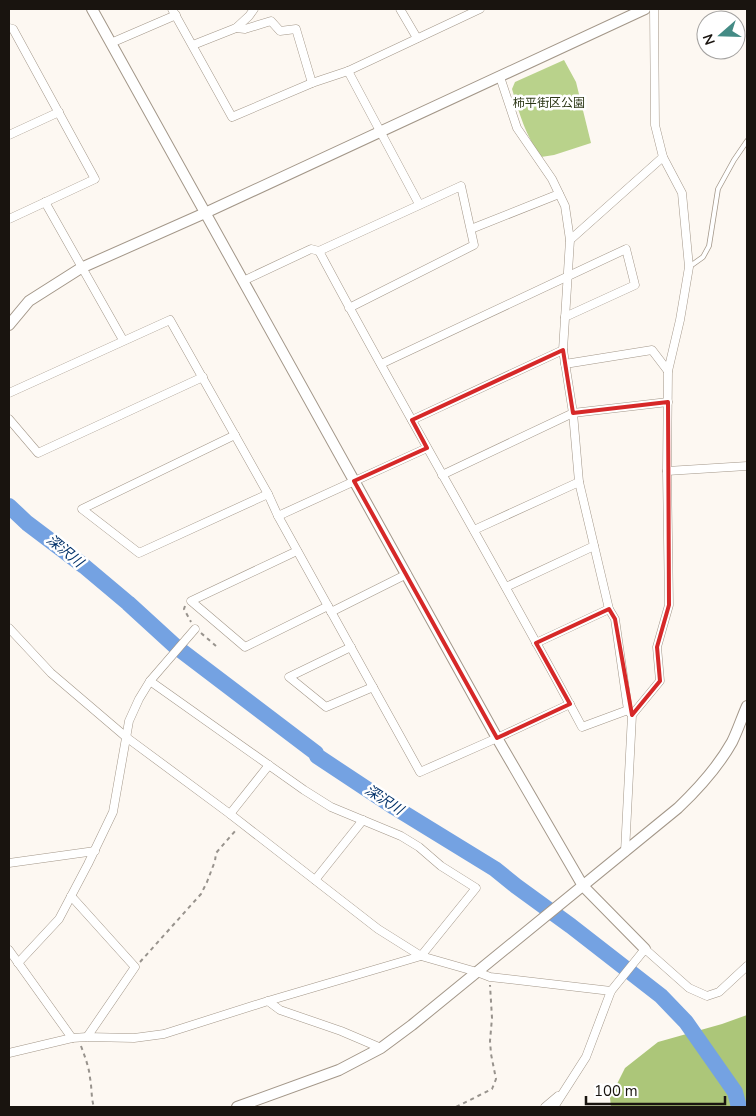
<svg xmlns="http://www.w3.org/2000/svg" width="756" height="1116" viewBox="0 0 756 1116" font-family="'Nunito Sans','Noto Sans JP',sans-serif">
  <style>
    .green { fill: #b9d28b }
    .forest { fill: #acc679 }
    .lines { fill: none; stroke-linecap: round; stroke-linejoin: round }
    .river { stroke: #74a2e2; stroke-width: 16 }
    .lane-casing { stroke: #a39789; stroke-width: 5.5 }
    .street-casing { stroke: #a39789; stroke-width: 9 }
    .secondary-casing { stroke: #a39789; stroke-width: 12 }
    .path { stroke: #98938d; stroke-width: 2; stroke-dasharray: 4 4; stroke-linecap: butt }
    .lane { stroke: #fff; stroke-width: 4 }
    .street { stroke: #fff; stroke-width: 8 }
    .secondary { stroke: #fff; stroke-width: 10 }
    .marked { fill: none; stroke: #d62828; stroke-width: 4; stroke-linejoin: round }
    .labels { text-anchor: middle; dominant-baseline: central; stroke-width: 5; stroke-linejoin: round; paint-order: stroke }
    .park-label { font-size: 12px; fill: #2b3615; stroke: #fff }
    .water-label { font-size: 14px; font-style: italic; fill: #023169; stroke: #fff }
  </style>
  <rect width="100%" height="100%" fill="#fdf8f2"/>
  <!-- green -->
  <path class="green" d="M564 60 576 82 591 143 554 155 541 157C525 134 520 115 512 89L515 82Z"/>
  <!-- forest -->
  <path class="forest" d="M747 1015V1107H611L610 1098 625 1068 658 1042 722 1024Z"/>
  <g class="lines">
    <!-- river -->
    <path class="river" d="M9 506 27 523 84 566 128 603 175 646 316 753 317 756 394 807 495 869 516 886 571 926 661 996 686 1022 735 1092 739 1107"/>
    <!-- lane casing -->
    <g class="lane-casing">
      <path id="lane" d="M689 267 703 257 709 246 718 189 734 160 747 141"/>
    </g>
    <!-- street casing -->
    <g class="street-casing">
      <g id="street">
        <path d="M172 9 232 117 312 83 348 71 480 9"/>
        <path d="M400 9 417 38"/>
        <path d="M9 28 13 29 95 179 9 219"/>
        <path d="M236 28 245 29 271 21 280 31 296 29 312 83"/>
        <path d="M111 43 176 15"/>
        <path d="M193 45 236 28 249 16 254 9"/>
        <path d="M348 71 419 204"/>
        <path d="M500 77 517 128 552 179 565 206 570 240 563 350 573 413 579 482 609 609 615 619 628 710 631 714"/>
        <path d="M9 135 59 112"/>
        <path d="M45 202 123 340"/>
        <path d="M471 229 559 194"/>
        <path d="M570 240 663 157"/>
        <path d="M243 281 311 249 319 251"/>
        <path d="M349 308 474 245 461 186 319 251C404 411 497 567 582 727L628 710"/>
        <path d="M381 364 626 249 635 285 565 317"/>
        <path d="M565 364 652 350 668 371"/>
        <path d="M9 393 170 320 268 494 278 516 420 772 497 738 570 704"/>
        <path d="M9 419 38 453 203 377"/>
        <path d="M412 420 563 350"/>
        <path d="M235 435 82 509 139 553 268 494"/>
        <path d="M667 471 747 466"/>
        <path d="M442 475 573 413 668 402"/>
        <path d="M278 516 427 448"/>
        <path d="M474 530 579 482"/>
        <path d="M297 551 191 601 245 647 328 606"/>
        <path d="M506 587 594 546"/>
        <path d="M331 612 407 574"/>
        <path d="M9 628 51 673 126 737 230 814 378 929 421 956 477 972 490 977 611 991"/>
        <path d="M536 643 609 609"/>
        <path d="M351 647 289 677 326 707 373 687"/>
        <path d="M230 814 269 765"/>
        <path d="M625 852 632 715 660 681 657 647 669 605 667 471 668 371 680 320 689 267 682 193 663 157 655 125 654 9"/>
        <path d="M9 863 95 851"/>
        <path d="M315 880 363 820"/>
        <path d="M71 896 135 967 87 1037"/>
        <path d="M9 950 72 1038"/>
        <path d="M18 963 59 919 88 864 113 812 129 721 139 699 150 681 195 629"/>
        <path d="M268 1001 280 1010 341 1031 381 1048"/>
        <path d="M9 1053 72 1038 87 1037 134 1038 164 1034 268 1001 421 956 476 888 441 866 419 847 401 836 331 807 304 790 150 681"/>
        <path d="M545 1107 558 1096"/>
        <path d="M554 1107 586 1057 611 991 645 949 689 988 707 996 719 992 747 966"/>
      </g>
    </g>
    <!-- secondary casing -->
    <g class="secondary-casing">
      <g id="secondary">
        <path d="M92 9 497 738 583 886 645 949"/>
        <path d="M9 325 29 301 81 268 205 213 645 9"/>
        <path d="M237 1107 339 1070 381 1048 412 1025 678 808C699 788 718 767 732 742 738 730 742 717 747 706"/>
      </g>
    </g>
    <!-- path -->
    <g class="path">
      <path d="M185 606 184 609 191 622"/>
      <path d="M201 633 216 646"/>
      <path d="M140 962 201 894 207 882 215 861 216 853 236 830"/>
      <path d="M81 1046C85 1057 89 1067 90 1078 92 1088 91 1098 94 1107"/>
      <path d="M456 1107 492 1089 496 1079 491 1054 490 1041 492 1018 490 985"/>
    </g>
    <!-- lane -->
    <use href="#lane" class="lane"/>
    <!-- street -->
    <use href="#street" class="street"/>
    <!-- secondary -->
    <use href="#secondary" class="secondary"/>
  </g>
  <!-- marked area -->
  <path class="marked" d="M563 350 573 413 668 402 669 605 657 647 660 681 632 715 615 619 609 609 536 643 570 704 497 738 354 481 427 448 412 420Z"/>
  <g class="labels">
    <!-- park labels -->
    <g class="park-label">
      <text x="549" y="103">柿平街区公園</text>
    </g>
    <!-- water labels -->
    <g class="water-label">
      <text transform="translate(65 551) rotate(39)">深沢川</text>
      <text transform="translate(384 800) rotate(33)">深沢川</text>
    </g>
  </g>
  <!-- border -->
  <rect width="756" height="1116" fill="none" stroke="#19140f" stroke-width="20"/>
  <!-- north arrow -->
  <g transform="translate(721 35) rotate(250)"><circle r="24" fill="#ffffff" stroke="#a3a19f"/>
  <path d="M0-4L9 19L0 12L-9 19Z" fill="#448b85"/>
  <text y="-8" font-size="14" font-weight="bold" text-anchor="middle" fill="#19140f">N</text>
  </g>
  <!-- scale -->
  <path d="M586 1096v8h139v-8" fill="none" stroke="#19140f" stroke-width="2.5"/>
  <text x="594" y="1096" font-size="15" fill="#19140f" stroke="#ffffff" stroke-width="4" paint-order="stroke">100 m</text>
</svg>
